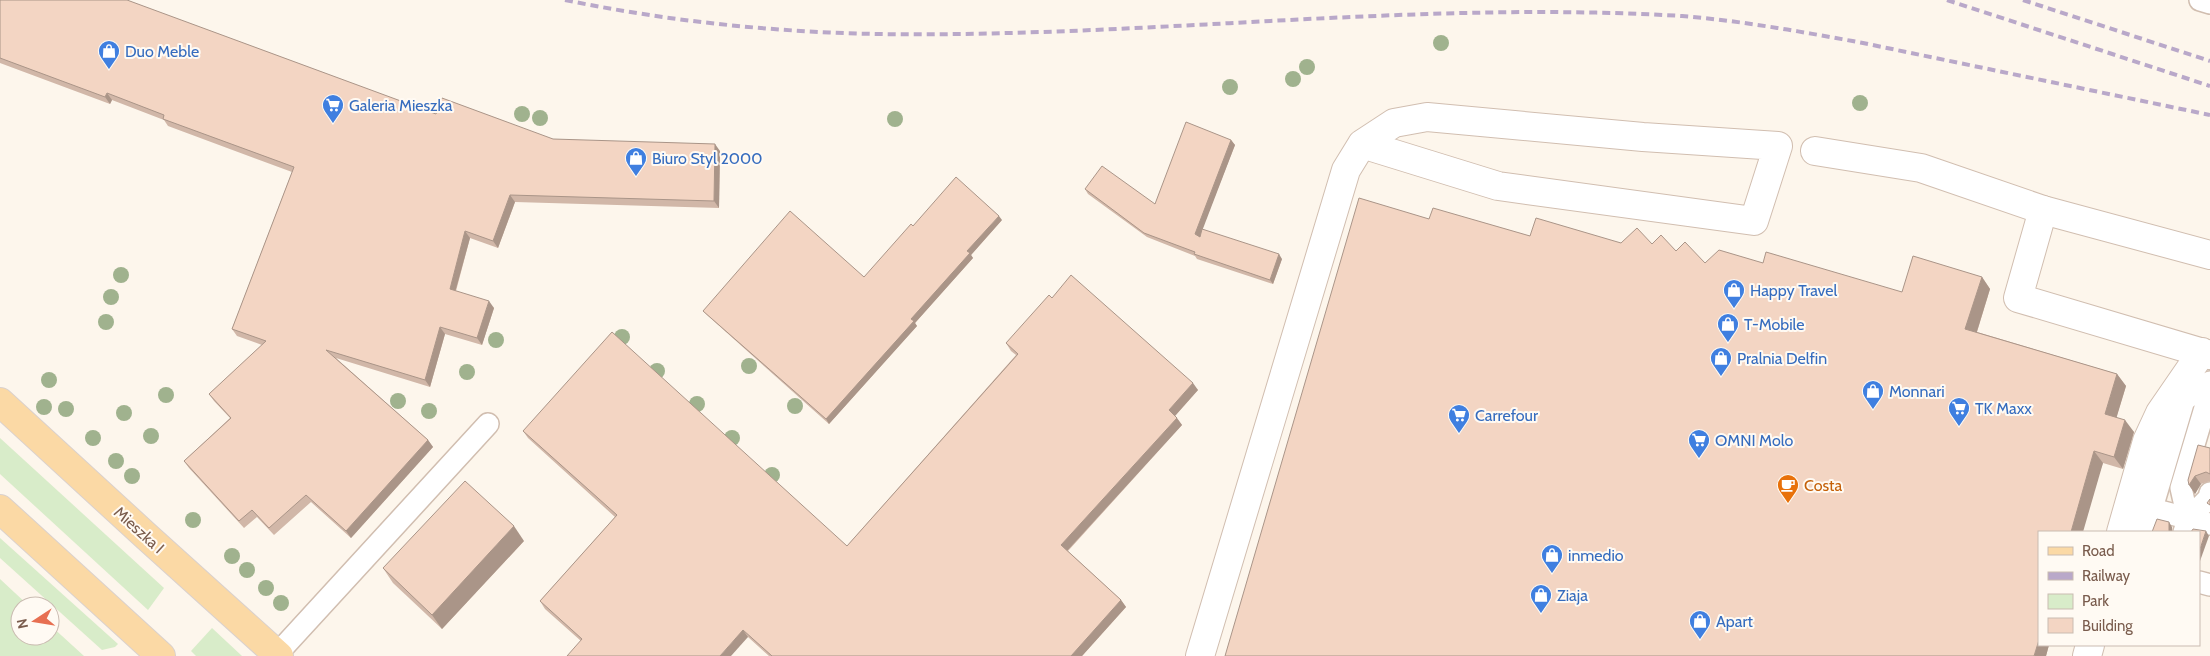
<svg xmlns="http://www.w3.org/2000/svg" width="2210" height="656" viewBox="0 0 2210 656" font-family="Cabin,sans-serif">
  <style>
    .green { fill: #d8ecc9 }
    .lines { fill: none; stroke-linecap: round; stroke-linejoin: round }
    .service-casing { stroke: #d1beb0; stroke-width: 24 }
    .minor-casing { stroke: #d1beb0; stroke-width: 30 }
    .primary-casing { stroke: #dad1cd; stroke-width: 30 }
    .service { stroke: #fff; stroke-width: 21 }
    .minor { stroke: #fff; stroke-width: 28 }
    .primary { stroke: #fbd9a5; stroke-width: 28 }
    .rail { stroke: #b9a8c9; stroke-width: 4; stroke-dasharray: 8 5; stroke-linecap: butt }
    .tree { fill: #a0b28e }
    .wall { fill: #d1b7a8 }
    .shaded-wall { fill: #aa9588 }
    .building { fill: #f3d5c3; stroke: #aa9588 }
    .labels { text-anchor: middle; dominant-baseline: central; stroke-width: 4; stroke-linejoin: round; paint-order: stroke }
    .shop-label { font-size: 16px; fill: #366cbe; stroke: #fffaf3; text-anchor: start }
    .food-label { font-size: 16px; fill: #c56008; stroke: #fffaf3; text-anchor: start }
    .street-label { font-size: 16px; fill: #7a5c4d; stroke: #fffaf3 }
  </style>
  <rect width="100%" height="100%" fill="#fdf6ec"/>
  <!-- green -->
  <g class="green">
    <path d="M0 438 164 588 148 610 0 474Z"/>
    <path d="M0 538 118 644 115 647 102 650 0 558Z"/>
    <path d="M0 579 29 606H20V636H50V625L84 656H0Z"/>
    <path d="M212 628 242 656H196L191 651Z"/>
  </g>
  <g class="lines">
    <!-- service casing -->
    <g class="service-casing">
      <g id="service">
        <path d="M2200 0 2210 3"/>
        <path d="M2152 509 2210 524"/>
        <path d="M2188 519 2209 498 2210 493"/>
        <path d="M2145 532 2184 400 2210 382"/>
        <path d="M2184 532 2188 519 2181 488 2210 391"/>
        <path d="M2199 582 2210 585"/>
        <path d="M277 654 488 424"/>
      </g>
    </g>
    <!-- minor casing -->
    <g class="minor-casing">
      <g id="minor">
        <path d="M1815 151 1921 168 2043 210 2210 255"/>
        <path d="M2043 210 2018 298 2210 355"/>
        <path d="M2121 532 2147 441 2160 413 2202 352"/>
        <path d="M1200 656 1346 170 1362 144 1394 123 1427 117 1643 137 1778 146 1754 221 1498 186 1362 144"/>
        <path d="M2087 656 2090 645"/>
      </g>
    </g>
    <!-- primary casing -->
    <g class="primary-casing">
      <g id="primary">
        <path d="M0 402 146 536 279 656"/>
        <path d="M0 509 161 656"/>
      </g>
    </g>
    <!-- service -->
    <use href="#service" class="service"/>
    <!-- minor -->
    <use href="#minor" class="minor"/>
    <!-- primary -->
    <use href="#primary" class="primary"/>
    <!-- rail -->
    <g class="rail">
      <path d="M565 0C667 21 772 32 877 34 1145 38 1414 0 1682 16 1743 21 1803 32 1863 43L2210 115"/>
      <path d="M1947 0 2210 86"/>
      <path d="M2023 0 2210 61"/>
    </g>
  </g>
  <!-- trees -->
  <g class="tree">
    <circle cx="1441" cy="43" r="8"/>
    <circle cx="1307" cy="67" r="8"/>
    <circle cx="1293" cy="79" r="8"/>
    <circle cx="1230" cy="87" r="8"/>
    <circle cx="1860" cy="103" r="8"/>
    <circle cx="522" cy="114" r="8"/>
    <circle cx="540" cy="118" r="8"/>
    <circle cx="895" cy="119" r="8"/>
    <circle cx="121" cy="275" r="8"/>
    <circle cx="111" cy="297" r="8"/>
    <circle cx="106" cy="322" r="8"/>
    <circle cx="622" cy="337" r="8"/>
    <circle cx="496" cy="340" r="8"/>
    <circle cx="749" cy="366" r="8"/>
    <circle cx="657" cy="371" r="8"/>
    <circle cx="467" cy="372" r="8"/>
    <circle cx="49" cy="380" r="8"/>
    <circle cx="166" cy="395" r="8"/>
    <circle cx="398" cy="401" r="8"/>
    <circle cx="697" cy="404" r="8"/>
    <circle cx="795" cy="406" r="8"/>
    <circle cx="44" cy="407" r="8"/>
    <circle cx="66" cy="409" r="8"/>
    <circle cx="429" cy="411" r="8"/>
    <circle cx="124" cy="413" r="8"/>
    <circle cx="151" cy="436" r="8"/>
    <circle cx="93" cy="438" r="8"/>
    <circle cx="732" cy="438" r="8"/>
    <circle cx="116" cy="461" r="8"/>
    <circle cx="772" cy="475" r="8"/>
    <circle cx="132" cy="476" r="8"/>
    <circle cx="193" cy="520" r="8"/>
    <circle cx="232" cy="556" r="8"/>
    <circle cx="247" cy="570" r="8"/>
    <circle cx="266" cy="588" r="8"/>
    <circle cx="281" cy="603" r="8"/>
  </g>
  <!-- wall -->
  <g class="wall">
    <path d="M0 0 436 114 553 139 720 151 719 208 515 202 498 248 470 238 456 291 494 308 482 345 445 334 430 387 336 358 428 440 433 447 351 538 311 502 274 535 257 517 244 528 189 468 184 461 230 418 214 401 209 394 262 345 237 336 232 329 292 172 168 126 164 120 112 100 110 104 0 63Z"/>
    <path d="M1231 140 1235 145 1202 229 1282 259 1273 284 1197 259 1195 256 1147 237 1088 194 1085 189 1155 204Z"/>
    <path d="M1429 219 1530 236 1621 243 1652 244 1676 251 1705 263H1763L1902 292 1982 277 1990 289 1977 332 2117 374 2126 386 2116 418 2134 432 2123 469 2103 463 2039 645H2049L2046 656Z"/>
    <path d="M1002 220 971 255 973 258 915 323 917 326 829 424 707 315 703 311 864 277Z"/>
    <path d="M1052 298 1198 390 1175 416 1182 425 1068 551 1121 600 1126 607 1082 656H769L748 637 581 641 545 609 540 601 615 517 528 438 523 431 847 546 1016 355 1011 351 1006 343Z"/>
    <path d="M2210 448V481L2201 484 2195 494 2189 485Z"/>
    <path d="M524 541 442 629 393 583 383 568Z"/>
  </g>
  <!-- shaded-wall -->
  <g class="shaded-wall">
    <path d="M107 93 112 100 110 104 105 97Z"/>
    <path d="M1231 140 1235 145 1199 239 1195 234Z"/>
    <path d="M715 144 720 151 719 208 714 201Z"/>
    <path d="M510 195 515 202 498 248 493 241Z"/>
    <path d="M999 216 1002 220 971 255 973 258 915 323 917 326 829 424 826 419 911 319 967 251Z"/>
    <path d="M465 231 470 238 454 296 450 289Z"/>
    <path d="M1279 254 1282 259 1273 284 1270 280Z"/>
    <path d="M1982 277 1990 289 1974 341 1965 329Z"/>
    <path d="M489 301 494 308 482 345 477 338Z"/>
    <path d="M440 327 445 334 430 387 425 380Z"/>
    <path d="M2117 374 2126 386 2114 426 2105 414Z"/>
    <path d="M1193 383 1198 390 1174 417 1169 410Z"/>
    <path d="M1177 418 1182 425 1066 552 1061 545Z"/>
    <path d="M2125 420 2134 432 2123 469 2114 457Z"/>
    <path d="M428 440 433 447 351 538 346 531Z"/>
    <path d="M2094 451 2103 463 2083 532H2071Z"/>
    <path d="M2195 476 2201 484 2195 494 2189 485Z"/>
    <path d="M2169 522 2172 527V532H2170L2169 531Z"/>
    <path d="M514 526 524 541 442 629 432 615Z"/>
    <path d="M2206 531 2209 536 2200 561 2199 559V552Z"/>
    <path d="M1121 600 1126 607 1082 656H1071Z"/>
    <path d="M743 630 748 637 731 656H720Z"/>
    <path d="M2039 640V645H2049L2046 656H2034Z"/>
  </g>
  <!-- building -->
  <g class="building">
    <path d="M0 0H127L436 114 442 98 553 139 715 144 714 201 510 195 493 241 465 231 450 289 489 301 477 338 440 327 425 380 326 350 428 440 346 531 306 495 269 528 252 510 239 521 184 461 231 418 209 394 266 341 232 329 294 167 163 119 164 115 107 93 105 97 0 58Z"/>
    <path d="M1186 122 1231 140 1195 234 1200 237 1202 229 1279 254 1270 280 1194 254 1195 252 1144 233 1085 189 1102 166 1155 204Z"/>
    <path d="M956 177 999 216 967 251 970 253 911 319 914 321 826 419 703 311 790 211 864 277 911 224 913 226Z"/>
    <path d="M1359 198 1429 219 1433 208 1530 236 1536 218 1621 243 1637 228 1652 244 1661 235 1676 251 1685 242 1705 263 1719 250 1763 263 1766 252 1902 292 1913 256 1982 277 1965 329 2117 374 2105 414 2125 420 2114 457 2094 451 2071 532H2039V640L2034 656H1225Z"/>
    <path d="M1071 275 1193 383 1169 410 1177 418 1061 545 1121 600 1071 656H772L743 630 720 656H567L582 639 540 601 617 515 523 431 612 332 847 546 1018 354 1006 343 1049 295 1052 298Z"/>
    <path d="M2198 445 2210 448V474L2206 472 2195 476 2189 485 2188 480Z"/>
    <path d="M465 481 514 526 432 615 383 568Z"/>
    <path d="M2210 499V505L2207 503Z"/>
    <path d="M2157 519 2169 522V531L2170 532H2152Z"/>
    <path d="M2193 529 2206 531 2199 552V532H2191Z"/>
  </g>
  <!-- icons -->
  <defs>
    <g id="shop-pin" transform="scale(1.125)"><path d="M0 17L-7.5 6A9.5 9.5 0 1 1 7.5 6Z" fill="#3f7fe0" stroke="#fffaf3"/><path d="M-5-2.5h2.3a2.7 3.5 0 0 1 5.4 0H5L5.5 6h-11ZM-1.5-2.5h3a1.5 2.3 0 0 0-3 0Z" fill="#fff"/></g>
    <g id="supermarket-pin" transform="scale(1.125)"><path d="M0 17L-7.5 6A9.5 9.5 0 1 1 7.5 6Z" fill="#3f7fe0" stroke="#fffaf3"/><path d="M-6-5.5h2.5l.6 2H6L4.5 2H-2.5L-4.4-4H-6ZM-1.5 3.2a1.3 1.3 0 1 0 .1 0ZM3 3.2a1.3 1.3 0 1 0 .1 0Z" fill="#fff"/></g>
    <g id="cafe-pin" transform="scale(1.125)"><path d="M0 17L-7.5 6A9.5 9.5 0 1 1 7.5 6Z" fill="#e8710a" stroke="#fffaf3"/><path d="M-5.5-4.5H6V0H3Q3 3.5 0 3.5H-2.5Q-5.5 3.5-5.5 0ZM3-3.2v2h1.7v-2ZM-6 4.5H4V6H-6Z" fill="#fff"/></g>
  </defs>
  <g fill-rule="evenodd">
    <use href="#shop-pin" x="109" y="51"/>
    <use href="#supermarket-pin" x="333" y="105"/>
    <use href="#shop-pin" x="636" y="158"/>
    <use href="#shop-pin" x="1734" y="290"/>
    <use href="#shop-pin" x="1728" y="324"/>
    <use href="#shop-pin" x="1721" y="358"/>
    <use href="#shop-pin" x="1873" y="391"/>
    <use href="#supermarket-pin" x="1959" y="408"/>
    <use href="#supermarket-pin" x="1459" y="415"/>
    <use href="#supermarket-pin" x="1699" y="440"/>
    <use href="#cafe-pin" x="1788" y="485"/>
    <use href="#shop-pin" x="1552" y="555"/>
    <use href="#shop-pin" x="1541" y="595"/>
    <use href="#shop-pin" x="1700" y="621"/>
  </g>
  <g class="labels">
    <!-- shop labels -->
    <g class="shop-label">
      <text x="125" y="51">Duo Meble</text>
      <text x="349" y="105">Galeria Mieszka</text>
      <text x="652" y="158">Biuro Styl 2000</text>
      <text x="1750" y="290">Happy Travel</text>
      <text x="1744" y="324">T-Mobile</text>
      <text x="1737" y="358">Pralnia Delfin</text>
      <text x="1889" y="391">Monnari</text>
      <text x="1975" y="408">TK Maxx</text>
      <text x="1475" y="415">Carrefour</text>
      <text x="1715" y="440">OMNI Molo</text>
      <text x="1568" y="555">inmedio</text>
      <text x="1557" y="595">Ziaja</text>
      <text x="1716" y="621">Apart</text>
    </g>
    <!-- food labels -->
    <g class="food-label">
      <text x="1804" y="485">Costa</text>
    </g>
    <!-- street labels -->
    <g class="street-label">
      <text transform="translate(139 530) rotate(42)">Mieszka I</text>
    </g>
  </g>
  <!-- legend -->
  <rect x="2038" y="531" width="162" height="115" fill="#fffaf3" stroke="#cabbb1"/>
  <rect x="2048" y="547" width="25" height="8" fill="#fbd9a5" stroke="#cabbb1"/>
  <text x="2082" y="556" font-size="15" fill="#7a5c4d">Road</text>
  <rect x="2048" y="572" width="25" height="8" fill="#b9a8c9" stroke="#cabbb1"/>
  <text x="2082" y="581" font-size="15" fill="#7a5c4d">Railway</text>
  <rect x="2048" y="594" width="25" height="15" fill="#d8ecc9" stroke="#cabbb1"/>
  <text x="2082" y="606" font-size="15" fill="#7a5c4d">Park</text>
  <rect x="2048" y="618" width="25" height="15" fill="#f3d5c3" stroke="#cabbb1"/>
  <text x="2082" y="631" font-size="15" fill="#7a5c4d">Building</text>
  <!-- north arrow -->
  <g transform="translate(35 621) rotate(258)"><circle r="24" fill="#fffaf3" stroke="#cabbb1"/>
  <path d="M0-4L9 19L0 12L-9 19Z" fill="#e76f51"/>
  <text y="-8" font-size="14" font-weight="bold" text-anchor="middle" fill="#7a5c4d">N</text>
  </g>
</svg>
